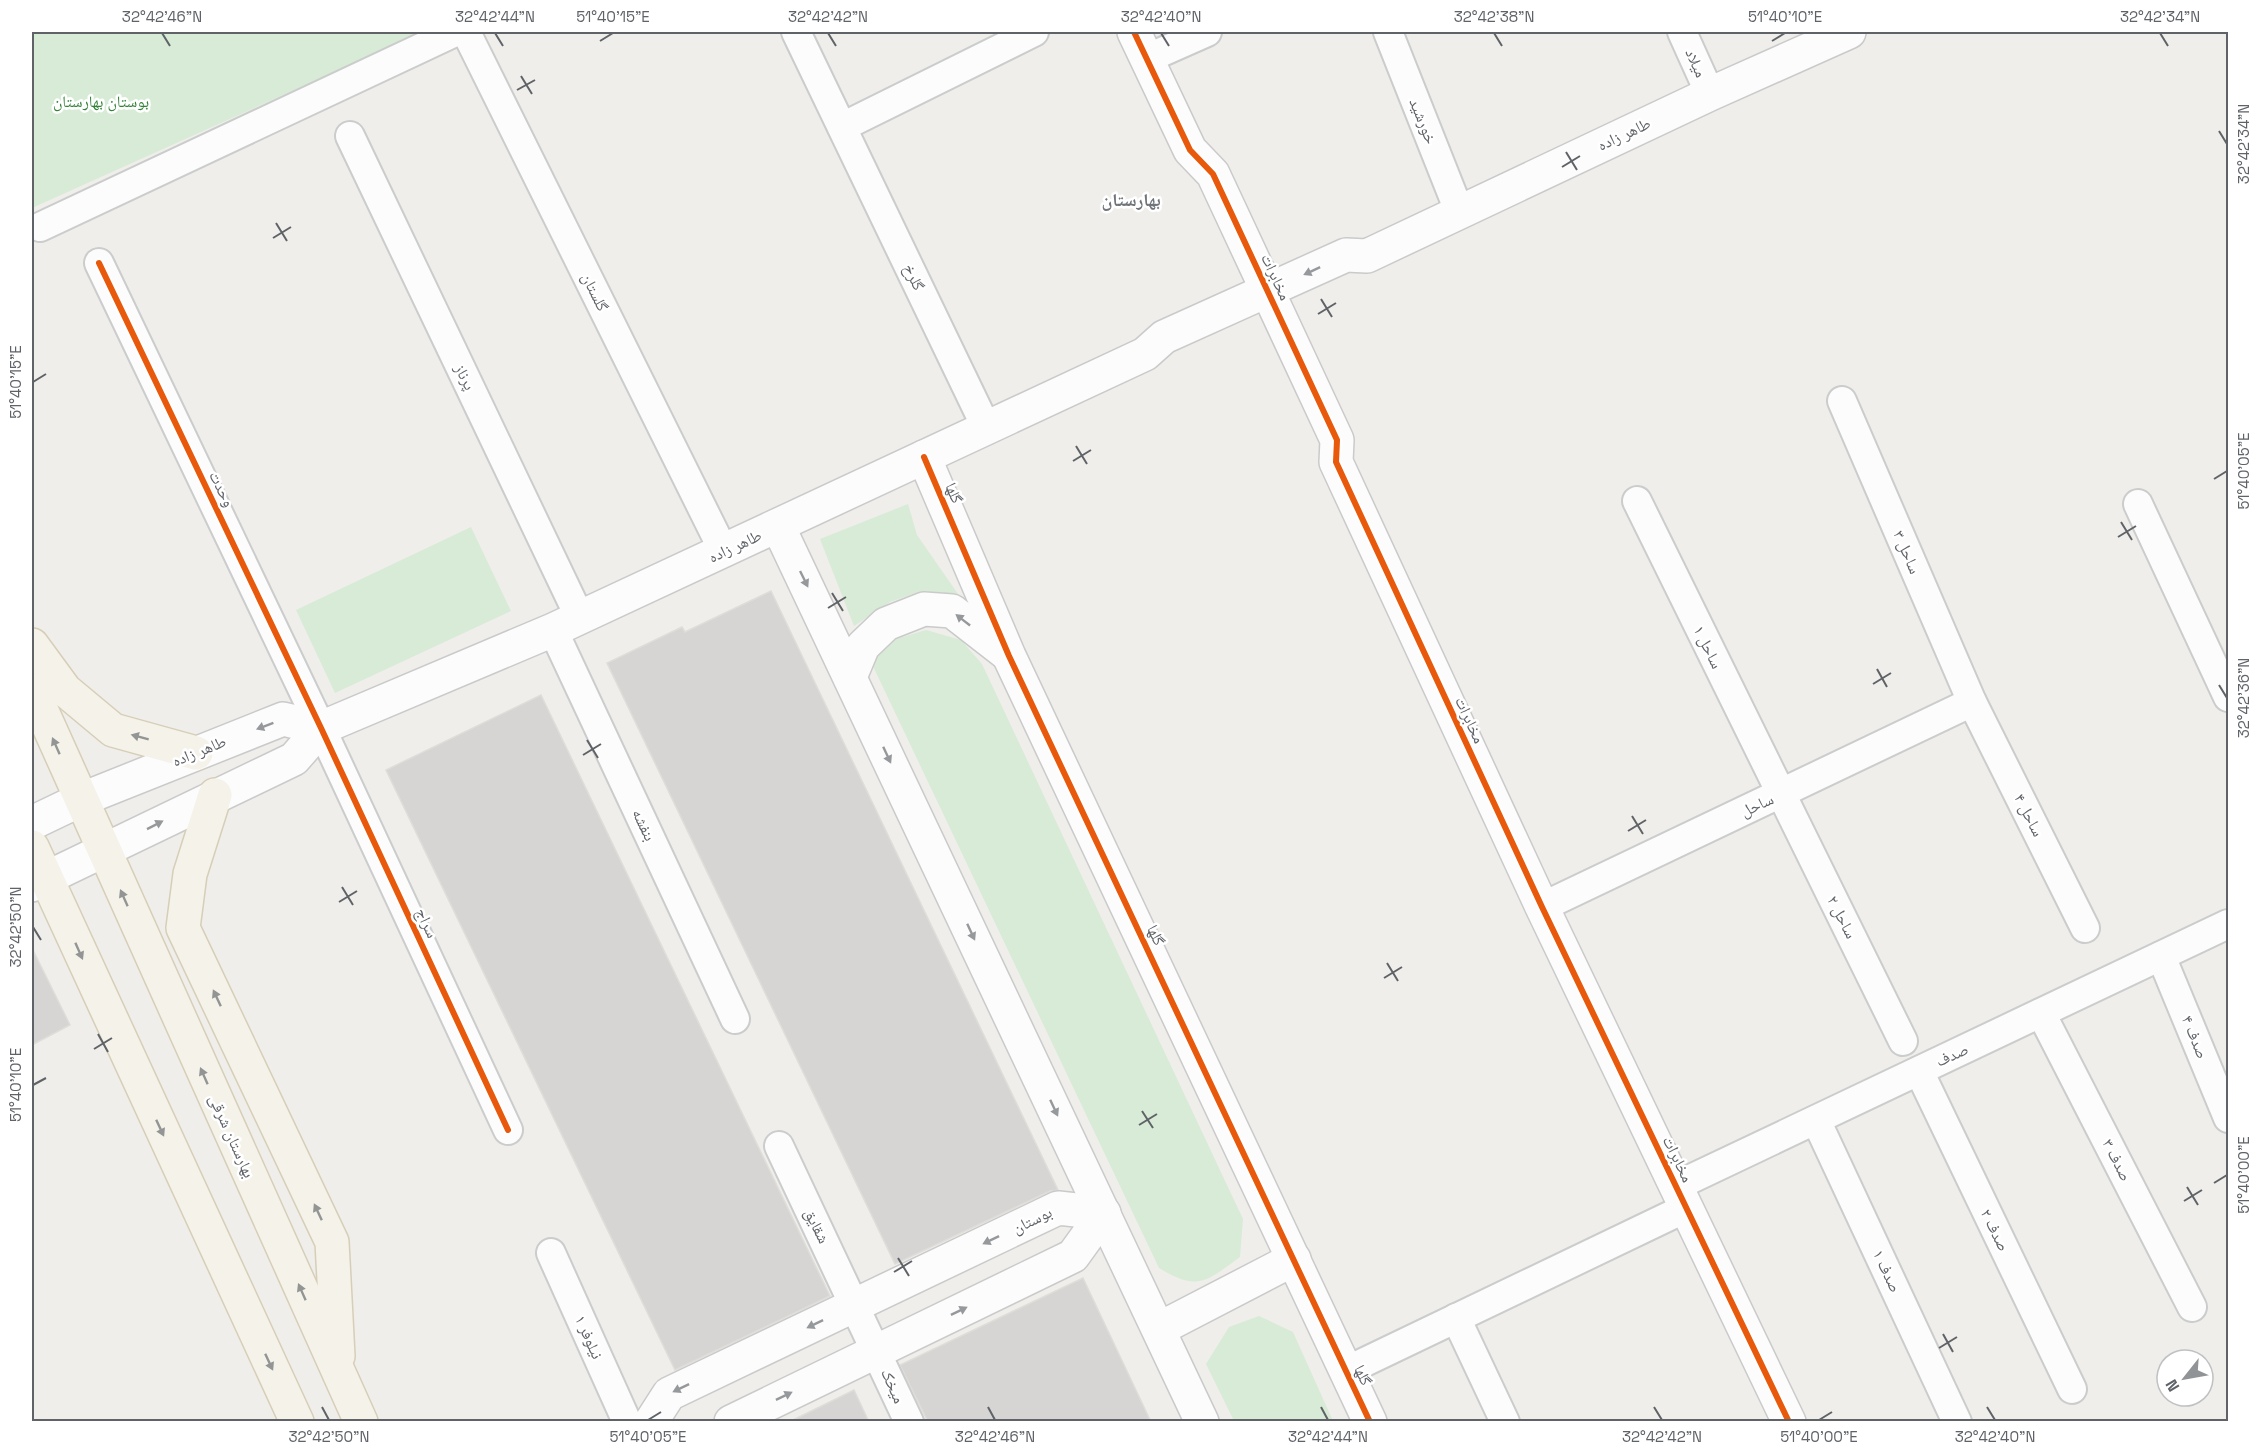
<svg xmlns="http://www.w3.org/2000/svg" width="2260" height="1453" viewBox="0 0 2260 1453" font-family="'Space Grotesk','Noto Naskh Arabic',sans-serif">
  <style>
    .green { fill: #d8ebd6 }
    .building { fill: #d6d5d3; stroke: #deddd9; stroke-width: 1.5 }
    .lines { fill: none; stroke-linecap: round; stroke-linejoin: round }
    .street-casing { stroke: #cbcccc; stroke-width: 32 }
    .secondary-casing { stroke: #cacacb; stroke-width: 36 }
    .primary-casing { stroke: #d7ceb8; stroke-width: 36 }
    .street { stroke: #fdfcfc; stroke-width: 28 }
    .secondary { stroke: #fdfcfc; stroke-width: 33 }
    .primary { stroke: #f4f2e9; stroke-width: 33 }
    .cycleway-casing { stroke: #fff; stroke-width: 10 }
    .cycleway { stroke: #e8590c; stroke-width: 6 }
    .oneway { fill: #96999c }
    .oneway2 { fill: #939595 }
    .ticks { fill: none; stroke: #5f6368; stroke-width: 2 }
    .labels { text-anchor: middle; dominant-baseline: central; stroke-width: 5; stroke-linejoin: round; paint-order: stroke }
    .street-label { font-size: 16px; fill: #5f6368; stroke: #fff }
    .park-label { font-size: 16px; fill: #348238; stroke: #fff }
    .neighbourhood-label { font-size: 18px; font-weight: bold; fill: #70757a; stroke: #fff }
    .neatline { fill: none; stroke: #5f6368; stroke-width: 2 }
    .ticks-label { font-size: 15px; text-anchor: middle; fill: #5f6368 }
  </style>
  <rect width="100%" height="100%" fill="#efeeea"/>
  <!-- green -->
  <g class="green">
    <path d="M32 32H423L32 208Z"/>
    <path d="M908 504 917 535 958 594 921 591 890 602 854 626 820 539Z"/>
    <path d="M471 527 511 611 335 693 296 610Z"/>
    <path d="M926 630 961 640 982 664 1243 1219 1240 1257C1207 1281 1198 1292 1159 1268L871 662 896 639Z"/>
    <path d="M1259 1316 1293 1332 1333 1421H1234L1206 1364 1229 1327Z"/>
  </g>
  <!-- building -->
  <g class="building">
    <path d="M771 591 1058 1190 1050 1191 895 1264 607 663 682 627 685 632Z"/>
    <path d="M541 695 830 1296 675 1370 386 770Z"/>
    <path d="M32 948 70 1025 32 1045Z"/>
    <path d="M1083 1278 1151 1422H928L900 1365Z"/>
    <path d="M854 1390 869 1422H789Z"/>
  </g>
  <g class="lines">
    <!-- street casing -->
    <g class="street-casing">
      <g id="street">
        <path d="M466 32 724 552"/>
        <path d="M796 32 986 427"/>
        <path d="M1388 32 1459 211"/>
        <path d="M1682 32 1710 94"/>
        <path d="M1146 59 1207 32"/>
        <path d="M842 127 1034 32"/>
        <path d="M350 136 580 618"/>
        <path d="M40 227 455 32"/>
        <path d="M99 263 321 728 508 1130"/>
        <path d="M1842 401 1972 702 2085 928"/>
        <path d="M1637 501 1903 1041"/>
        <path d="M2138 504 2228 697"/>
        <path d="M553 630 735 1019"/>
        <path d="M1542 907 1972 702"/>
        <path d="M2161 956 2228 1118"/>
        <path d="M2041 1013 2192 1307"/>
        <path d="M1919 1071 2072 1389"/>
        <path d="M1816 1120 1957 1422"/>
        <path d="M779 1146 909 1422"/>
        <path d="M1676 1186 2228 924"/>
        <path d="M551 1253 627 1422"/>
        <path d="M1456 1318 1505 1422"/>
        <path d="M1346 1371 1686 1208"/>
      </g>
    </g>
    <!-- secondary casing -->
    <g class="secondary-casing">
      <g id="secondary">
        <path d="M1134 32 1190 150 1213 174 1337 440 1336 462 1542 907 1789 1422"/>
        <path d="M924 457 1009 656 1370 1422"/>
        <path d="M778 526 1202 1422"/>
        <path d="M850 677 863 646 886 624 924 609 952 611 1006 653"/>
        <path d="M32 823 80 800 283 719 321 728"/>
        <path d="M32 885 294 759 321 728 553 630 1145 354 1164 337 1346 255 1367 256 1710 94 1849 32"/>
        <path d="M1159 1329 1294 1259"/>
        <path d="M651 1422 669 1394 1058 1208 1104 1213 1073 1256 731 1422"/>
      </g>
    </g>
    <!-- primary casing -->
    <g class="primary-casing">
      <g id="primary">
        <path d="M32 645 65 690 113 730 196 753"/>
        <path d="M32 689 361 1422"/>
        <path d="M215 795 190 874 183 928 332 1242 338 1356"/>
        <path d="M32 847 297 1422"/>
      </g>
    </g>
    <!-- street -->
    <use href="#street" class="street"/>
    <!-- secondary -->
    <use href="#secondary" class="secondary"/>
    <!-- primary -->
    <use href="#primary" class="primary"/>
    <!-- cycleway casing -->
    <g class="cycleway-casing">
      <g id="cycleway">
        <path d="M1134 32 1190 150 1213 174 1337 440 1336 462 1542 907 1789 1422"/>
        <path d="M99 263 321 728 508 1130"/>
        <path d="M924 457 1009 656 1370 1422"/>
      </g>
    </g>
    <!-- cycleway -->
    <use href="#cycleway" class="cycleway"/>
  </g>
  <!-- one-way arrows -->
  <defs><path id="oneway-solid" d="M-6-.8H1V-3.2L6.5 0L1 3.2V.8H-6Z" transform="scale(1.5)"/></defs>
  <g class="oneway">
    <use href="#oneway-solid" transform="translate(1312 271) rotate(155)"/>
    <use href="#oneway-solid" transform="translate(804 579) rotate(64)"/>
    <use href="#oneway-solid" transform="translate(963 620) rotate(-142)"/>
    <use href="#oneway-solid" transform="translate(265 726) rotate(159)"/>
    <use href="#oneway-solid" transform="translate(887 755) rotate(65)"/>
    <use href="#oneway-solid" transform="translate(155 825) rotate(-27)"/>
    <use href="#oneway-solid" transform="translate(971 932) rotate(65)"/>
    <use href="#oneway-solid" transform="translate(1054 1108) rotate(65)"/>
    <use href="#oneway-solid" transform="translate(991 1240) rotate(154)"/>
    <use href="#oneway-solid" transform="translate(959 1311) rotate(-26)"/>
    <use href="#oneway-solid" transform="translate(815 1324) rotate(154)"/>
    <use href="#oneway-solid" transform="translate(681 1388) rotate(154)"/>
    <use href="#oneway-solid" transform="translate(784 1396) rotate(-26)"/>
  </g>
  <g class="oneway2">
    <use href="#oneway-solid" transform="translate(140 737) rotate(-165)"/>
    <use href="#oneway-solid" transform="translate(56 746) rotate(-114)"/>
    <use href="#oneway-solid" transform="translate(124 898) rotate(-114)"/>
    <use href="#oneway-solid" transform="translate(79 951) rotate(66)"/>
    <use href="#oneway-solid" transform="translate(217 998) rotate(-115)"/>
    <use href="#oneway-solid" transform="translate(204 1076) rotate(-114)"/>
    <use href="#oneway-solid" transform="translate(160 1128) rotate(65)"/>
    <use href="#oneway-solid" transform="translate(318 1212) rotate(-115)"/>
    <use href="#oneway-solid" transform="translate(302 1292) rotate(-114)"/>
    <use href="#oneway-solid" transform="translate(269 1362) rotate(65)"/>
  </g>
  <!-- ticks -->
  <path class="ticks" d="M162 33 170 46M495 33 503 46M828 33 836 46M1161 33 1169 46M1494 33 1502 46M2160 33 2168 46M600 41 613 33M1772 41 1785 33M521 76 532 94M517 90 535 80M2219 131 2227 144M1566 152 1577 170M1562 167 1580 156M276 223 287 241M273 238 291 227M1321 299 1332 317M1318 314 1336 303M33 382 46 374M1076 446 1087 464M1073 461 1091 450M2214 479 2227 471M2121 522 2132 540M2118 537 2136 526M832 593 843 611M828 608 846 597M1877 669 1887 687M1873 684 1891 673M2219 685 2227 698M587 740 598 758M583 755 601 744M1632 816 1643 834M1628 831 1646 820M342 887 353 905M339 902 357 891M33 927 41 940M1387 963 1398 981M1384 978 1402 967M98 1034 108 1052M94 1049 112 1038M33 1085 46 1078M1142 1111 1153 1128M1139 1125 1157 1114M2214 1183 2227 1175M2187 1187 2198 1205M2184 1201 2202 1190M898 1258 909 1276M894 1272 912 1261M1943 1334 1953 1352M1939 1348 1957 1337M322 1407 329 1420M988 1407 995 1420M1321 1407 1328 1420M1654 1407 1662 1420M1987 1407 1995 1420M648 1420 661 1412M1819 1420 1832 1412"/>
  <g class="labels">
    <!-- street labels -->
    <g class="street-label">
      <text transform="translate(1696 63) rotate(66)">میلاد</text>
      <text transform="translate(1423 121) rotate(68)">خورشید</text>
      <text transform="translate(1624 134) rotate(-25)">طاهر زاده</text>
      <text transform="translate(914 277) rotate(64)">گلرخ</text>
      <text transform="translate(1276 277) rotate(65)">مخابرات</text>
      <text transform="translate(595 292) rotate(64)">گلستان</text>
      <text transform="translate(465 377) rotate(64)">پرناز</text>
      <text transform="translate(222 489) rotate(64)">وحدت</text>
      <text transform="translate(954 493) rotate(67)">گلها</text>
      <text transform="translate(735 546) rotate(-25)">طاهر زاده</text>
      <text transform="translate(1907 552) rotate(67)">ساحل ۳</text>
      <text transform="translate(1708 647) rotate(64)">ساحل ۱</text>
      <text transform="translate(1470 720) rotate(65)">مخابرات</text>
      <text transform="translate(199 751) rotate(-22)">طاهر زاده</text>
      <text transform="translate(1757 805) rotate(-25)">ساحل</text>
      <text transform="translate(2029 815) rotate(63)">ساحل ۴</text>
      <text transform="translate(644 825) rotate(65)">بنفشه</text>
      <text transform="translate(1842 917) rotate(63)">ساحل ۲</text>
      <text transform="translate(427 923) rotate(65)">سراج</text>
      <text transform="translate(1156 935) rotate(65)">گلها</text>
      <text transform="translate(2195 1037) rotate(68)">صدف ۴</text>
      <text transform="translate(1952 1055) rotate(-25)">صدف</text>
      <text transform="translate(232 1136) rotate(66)">بهارستان شرقی</text>
      <text transform="translate(1678 1159) rotate(64)">مخابرات</text>
      <text transform="translate(2117 1160) rotate(63)">صدف ۳</text>
      <text transform="translate(1032 1220) rotate(-26)">بوستان</text>
      <text transform="translate(817 1226) rotate(64)">شقایق</text>
      <text transform="translate(1995 1230) rotate(64)">صدف ۲</text>
      <text transform="translate(1887 1271) rotate(65)">صدف ۱</text>
      <text transform="translate(589 1337) rotate(66)">نیلوفر ۱</text>
      <text transform="translate(1363 1375) rotate(65)">گلها</text>
      <text transform="translate(893 1386) rotate(66)">میخک</text>
    </g>
    <!-- park labels -->
    <g class="park-label">
      <text x="101" y="101">بوستان بهارستان</text>
    </g>
    <!-- neighbourhood labels -->
    <g class="neighbourhood-label">
      <text x="1131" y="199">بهارستان</text>
    </g>
  </g>
  <!-- border -->
  <rect width="2260" height="1453" fill="none" stroke="#ffffff" stroke-width="66"/>
  <!-- north arrow -->
  <g transform="translate(2185 1378) rotate(239)"><circle r="28" fill="#ffffff" stroke="#bfc1c3" stroke-width="1.5"/>
  <path d="M0-4.5L10 22L0 15L-10 22Z" fill="#919496"/>
  <text y="-9" font-size="16" font-weight="bold" text-anchor="middle" fill="#5f6368">N</text>
  </g>
  <rect x="33" y="33" width="2194" height="1387" class="neatline"/>
  <g class="ticks-label">
    <text x="162" y="22">32°42'46"N</text>
    <text x="495" y="22">32°42'44"N</text>
    <text x="613" y="22">51°40'15"E</text>
    <text x="828" y="22">32°42'42"N</text>
    <text x="1161" y="22">32°42'40"N</text>
    <text x="1494" y="22">32°42'38"N</text>
    <text x="1785" y="22">51°40'10"E</text>
    <text x="2160" y="22">32°42'34"N</text>
    <text transform="translate(2244 144) rotate(-90)" y="5">32°42'34"N</text>
    <text transform="translate(16 382) rotate(-90)" y="5">51°40'15"E</text>
    <text transform="translate(2244 471) rotate(-90)" y="5">51°40'05"E</text>
    <text transform="translate(2244 698) rotate(-90)" y="5">32°42'36"N</text>
    <text transform="translate(16 927) rotate(-90)" y="5">32°42'50"N</text>
    <text transform="translate(16 1085) rotate(-90)" y="5">51°40'10"E</text>
    <text transform="translate(2244 1175) rotate(-90)" y="5">51°40'00"E</text>
    <text x="329" y="1442">32°42'50"N</text>
    <text x="648" y="1442">51°40'05"E</text>
    <text x="995" y="1442">32°42'46"N</text>
    <text x="1328" y="1442">32°42'44"N</text>
    <text x="1662" y="1442">32°42'42"N</text>
    <text x="1819" y="1442">51°40'00"E</text>
    <text x="1995" y="1442">32°42'40"N</text>
  </g>
</svg>
